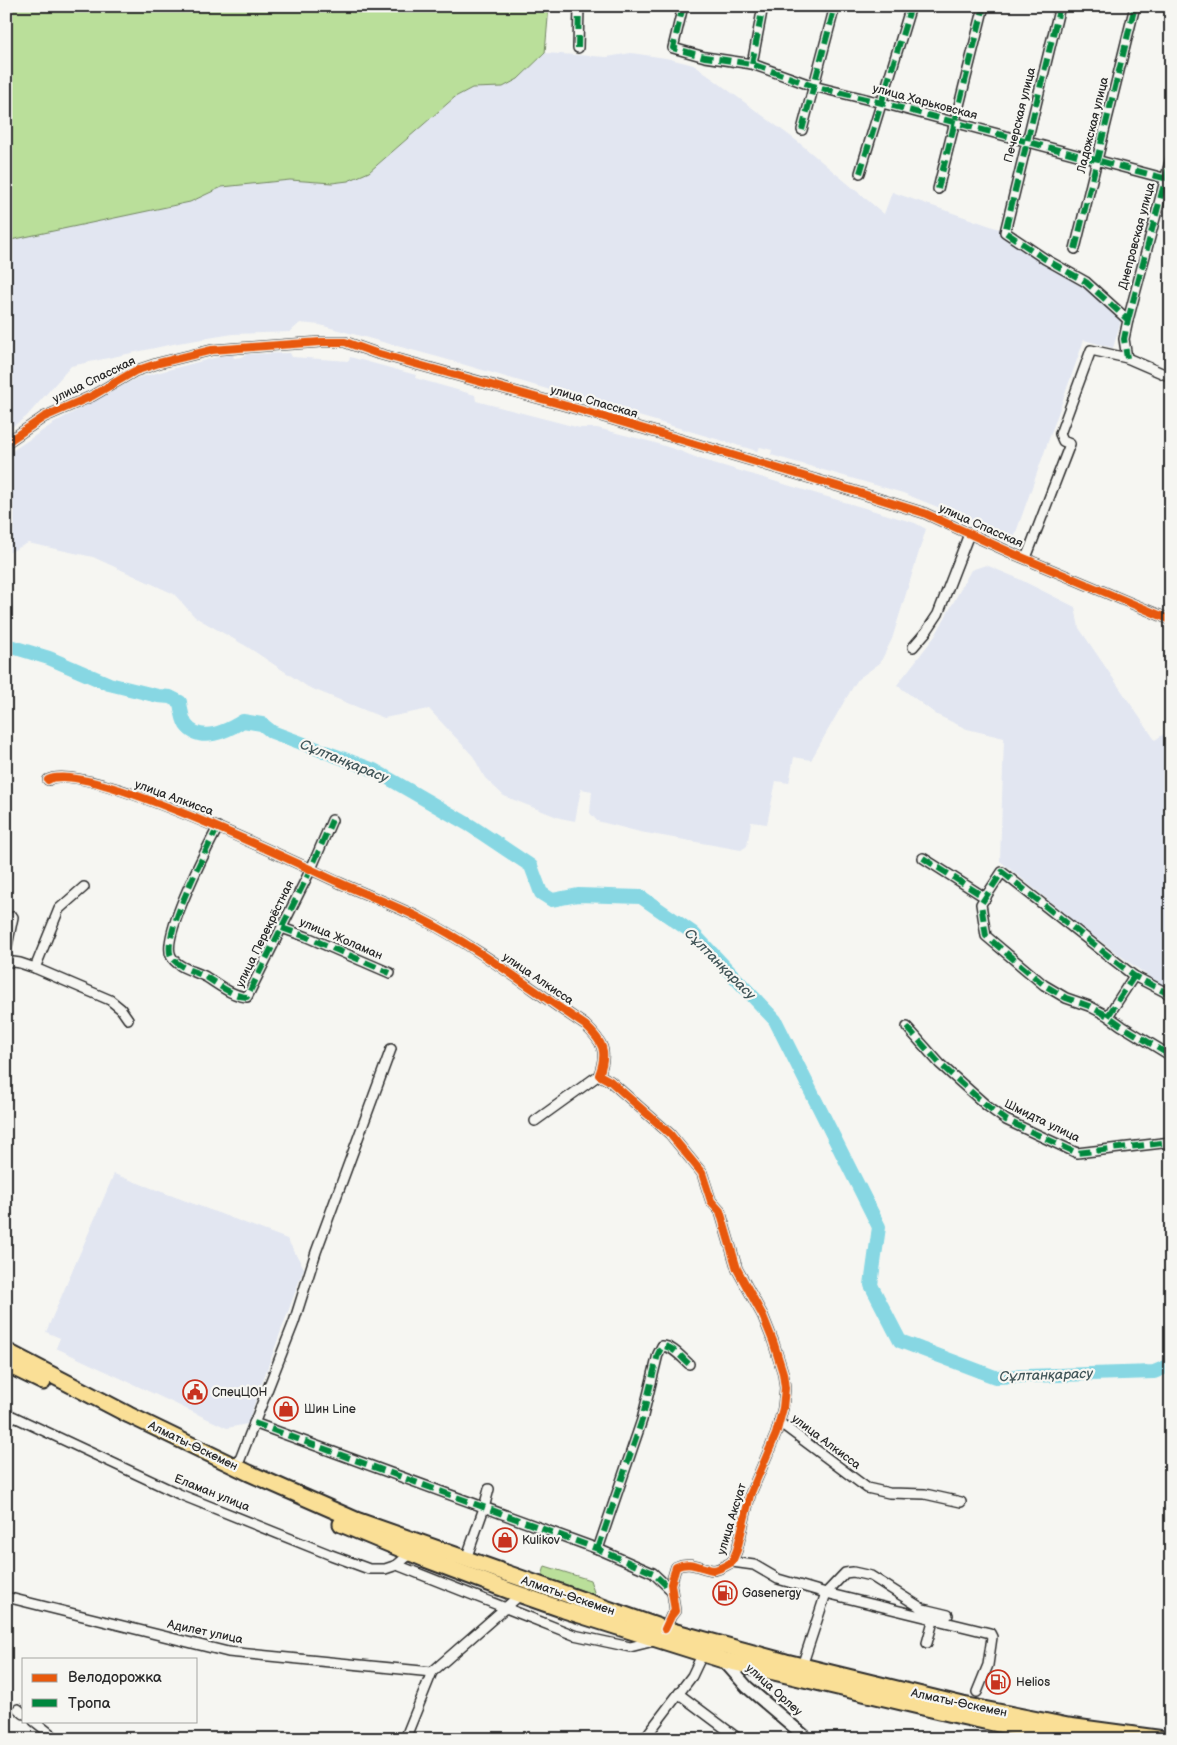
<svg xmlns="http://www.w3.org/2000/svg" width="1177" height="1745" viewBox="0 0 1177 1745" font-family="'Balsamiq Sans',sans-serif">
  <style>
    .built { fill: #e2e6f1 }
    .green { fill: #badf9a; stroke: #728562 }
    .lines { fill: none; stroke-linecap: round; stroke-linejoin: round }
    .river { stroke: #87d7e3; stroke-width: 14 }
    .minor-casing { stroke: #2b2b2b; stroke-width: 12 }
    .tertiary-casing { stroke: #2b2b2b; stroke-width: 15 }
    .primary-casing { stroke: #2b2b2b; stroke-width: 19 }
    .minor { stroke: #f6f6f2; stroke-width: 9 }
    .tertiary { stroke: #f6f6f2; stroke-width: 11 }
    .primary { stroke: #fadf96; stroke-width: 15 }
    .quiet { stroke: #00873e; stroke-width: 6; stroke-dasharray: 12 6; stroke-linecap: butt }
    .cycleway-casing { stroke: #f6f6f2; stroke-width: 11 }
    .cycleway { stroke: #e8590c; stroke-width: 8 }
    .labels { text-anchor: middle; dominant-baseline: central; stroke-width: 4.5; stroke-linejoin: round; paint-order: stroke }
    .street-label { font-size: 12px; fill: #2b2b2b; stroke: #f6f6f2 }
    .poi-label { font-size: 12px; fill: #2b2b2b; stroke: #f6f6f2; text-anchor: start }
    .water-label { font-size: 14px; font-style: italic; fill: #425659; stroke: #f6f6f2 }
  </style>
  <rect width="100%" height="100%" fill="#f6f6f2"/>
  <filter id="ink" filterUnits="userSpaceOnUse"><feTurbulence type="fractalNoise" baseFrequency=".02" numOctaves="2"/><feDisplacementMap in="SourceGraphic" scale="10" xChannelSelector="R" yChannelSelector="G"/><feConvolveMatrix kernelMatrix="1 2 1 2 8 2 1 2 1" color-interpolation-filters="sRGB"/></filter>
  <g filter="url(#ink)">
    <!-- built -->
    <g class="built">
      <path d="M545 53 607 57 631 53 666 58 694 65 797 141 884 214 892 192 1002 230 1051 257 1088 282 1107 299 1121 321 1113 348 1084 340 1014 538 903 493 771 455 772 450 760 447 757 451 445 359 320 325 300 323 290 332 233 334 178 343 71 366 26 417 6 431V241L189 202 222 187 290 180 332 183 369 172 455 97 472 88 503 87 518 79Z"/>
      <path d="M290 353 292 357 349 361 350 357 416 375 415 378 475 395 476 401 580 428H597L652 442 680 451 700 459 915 523 926 529 892 639 880 663 858 679 845 700 811 760 794 757 789 783 776 781 767 824 751 822 747 846 741 850 640 832 597 821 590 813 592 791 581 789 575 821 560 818 504 796 485 778 473 756 429 709 384 718 308 687 246 646 195 617 174 594 93 557 28 543 6 554V455L57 421 137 378 221 356 233 355 234 358 242 357 247 354Z"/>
      <path d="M986 565 1017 578 1075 607 1079 628 1155 740 1171 729V989L1152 979 1084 929 1000 861 1004 738 967 729 937 715 897 685 935 636 971 570Z"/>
      <path d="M114 1174 287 1239 304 1268 247 1424 227 1428 56 1348 60 1338 46 1332Z"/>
    </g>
    <!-- green -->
    <g class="green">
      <path d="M6 6H549L545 53 518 79 503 87 472 88 455 97 369 172 348 181 332 183 290 180 222 187 190 202 6 241Z"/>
      <path d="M545 1566 590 1580 595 1595 542 1576Z"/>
    </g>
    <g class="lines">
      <!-- river -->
      <path class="river" d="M6 645 49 658 109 684 158 696 170 697 180 702C181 709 182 719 186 725 200 744 227 731 243 721L262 724 272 732 374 770 471 826 531 866 541 893 552 900 578 895 641 897 693 933 775 1020 879 1227 871 1285 900 1341 995 1377 1154 1372 1171 1365"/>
      <!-- minor casing -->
      <g class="minor-casing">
        <g id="minor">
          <path d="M683 6 673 48 705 57 752 64 813 86 882 103 1171 180"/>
          <path d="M1060 6 1005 232 1045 259 1086 282 1128 320 1124 339 1127 358"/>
          <path d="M578 48 579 6"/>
          <path d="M752 64 763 6"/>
          <path d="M802 130 835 6"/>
          <path d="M860 173 911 6"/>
          <path d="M938 189 984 6"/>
          <path d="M1075 249 1135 6"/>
          <path d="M1128 320 1171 158"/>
          <path d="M6 443 44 417 92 396 135 371 159 363 212 350 321 342H345L376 353 567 406 844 488 924 513 1014 554 1171 620"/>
          <path d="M1026 558 1070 444 1063 441 1060 434 1091 350 1127 358 1171 377"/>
          <path d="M913 647 926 632 938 614 969 534"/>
          <path d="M48 780C83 759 296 863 340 883 367 895 394 905 420 918 478 947 531 989 585 1025 603 1042 608 1051 599 1075"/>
          <path d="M218 827C207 848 161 937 171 956 177 968 195 971 206 977 219 985 232 996 247 997L311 869 332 820"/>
          <path d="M923 858 986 898"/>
          <path d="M282 928 307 937 390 973"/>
          <path d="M6 951 13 917"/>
          <path d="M6 961 20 963 35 968 110 1000 121 1009 128 1019"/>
          <path d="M35 968 59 909 84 887"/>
          <path d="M1171 995 1134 976 1002 872 981 904 986 936 1044 985 1066 998 1089 1006 1108 1016 1122 1026 1171 1056"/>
          <path d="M1108 1016 1134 976"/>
          <path d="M907 1027 940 1064 987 1106 1006 1120 1077 1153 1171 1142"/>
          <path d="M599 1075 610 1081 670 1134 702 1173 711 1201 720 1211 737 1269 763 1316 773 1341 783 1373 785 1388 783 1408 776 1434 750 1495 737 1550 732 1562C726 1565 719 1570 713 1570 699 1568 690 1560 676 1567L671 1584 675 1611 671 1616 665 1629"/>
          <path d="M535 1121 599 1075"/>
          <path d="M6 1413 179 1494 331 1555 369 1569H385L397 1565 411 1553"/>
          <path d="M779 1422 867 1488 889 1493 925 1494 961 1502"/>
          <path d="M254 1423 598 1549 653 1573 672 1591"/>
          <path d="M237 1467 294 1322 316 1252 391 1049"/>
          <path d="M598 1549 642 1420 658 1354 662 1346C673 1346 682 1358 689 1364"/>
          <path d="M466 1559 484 1508 489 1489"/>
          <path d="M732 1562 754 1565 778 1579 826 1593 990 1633 992 1637 988 1665 977 1692"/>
          <path d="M397 1565 574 1635 630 1647 658 1640"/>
          <path d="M6 1597 228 1652 432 1672"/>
          <path d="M927 1643 935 1614"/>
          <path d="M802 1666 826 1593 845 1573 853 1572 871 1576 923 1609 948 1615"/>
          <path d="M679 1694 739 1739"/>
          <path d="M18 1709 24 1714"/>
          <path d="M34 1721 57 1739"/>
          <path d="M405 1739 432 1672 520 1595"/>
          <path d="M644 1739 692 1676 703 1653"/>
        </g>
      </g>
      <!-- tertiary casing -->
      <g class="tertiary-casing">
        <path id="tertiary" d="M723 1660 747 1687 808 1739"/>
      </g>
      <!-- primary casing -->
      <g class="primary-casing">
        <g id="primary">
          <path d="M6 1351 129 1415 249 1473 356 1520 665 1629 786 1662 963 1705 1068 1726 1164 1739"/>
          <path d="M6 1364 43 1382"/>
          <path d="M341 1524 425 1559 510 1591 564 1610 723 1660 961 1716 1068 1739"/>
        </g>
      </g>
      <!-- minor -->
      <use href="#minor" class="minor"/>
      <!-- tertiary -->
      <use href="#tertiary" class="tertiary"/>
      <!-- primary -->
      <use href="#primary" class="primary"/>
      <!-- quiet -->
      <g class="quiet">
        <path d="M683 6 673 48 705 57 752 64 813 86 882 103 1171 180"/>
        <path d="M1060 6 1005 232 1045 259 1086 282 1128 320 1124 339 1127 358"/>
        <path d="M578 48 579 6"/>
        <path d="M752 64 763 6"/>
        <path d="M802 130 835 6"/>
        <path d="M860 173 911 6"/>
        <path d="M938 189 984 6"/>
        <path d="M1075 249 1135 6"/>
        <path d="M1128 320 1171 158"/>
        <path d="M218 827C207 848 161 937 171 956 177 968 195 971 206 977 219 985 232 996 247 997L311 869 332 820"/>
        <path d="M923 858 986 898"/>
        <path d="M282 928 307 937 390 973"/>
        <path d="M1171 995 1134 976 1002 872 981 904 986 936 1044 985 1066 998 1089 1006 1108 1016 1122 1026 1171 1056"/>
        <path d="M1108 1016 1134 976"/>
        <path d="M907 1027 940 1064 987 1106 1006 1120 1077 1153 1171 1142"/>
        <path d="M254 1423 598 1549 653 1573 672 1591"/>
        <path d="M598 1549 642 1420 658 1354 662 1346C673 1346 682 1358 689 1364"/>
      </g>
      <!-- cycleway casing -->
      <g class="cycleway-casing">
        <g id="cycleway">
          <path d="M6 443 44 417 92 396 135 371 159 363 212 350 321 342H345L376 353 567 406 844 488 924 513 1014 554 1171 620"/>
          <path d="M48 780C83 759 296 863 340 883 367 895 394 905 420 918 478 947 531 989 585 1025 603 1042 608 1051 599 1075L610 1081 670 1134 702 1173 711 1201 720 1211 737 1269 763 1316 773 1341 783 1373 785 1388 783 1408 776 1434 750 1495 737 1550 732 1562C726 1565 719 1570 713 1570 699 1568 690 1560 676 1567L671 1584 675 1611 671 1616 665 1629"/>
        </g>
      </g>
      <!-- cycleway -->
      <use href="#cycleway" class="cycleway"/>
    </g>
  </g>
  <!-- icons -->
  <defs>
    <g id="civic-ring" transform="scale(1.25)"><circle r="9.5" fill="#f6f6f2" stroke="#c8321e" stroke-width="1.5"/><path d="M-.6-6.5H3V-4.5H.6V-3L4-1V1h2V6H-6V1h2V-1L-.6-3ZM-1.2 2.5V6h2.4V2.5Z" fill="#c8321e"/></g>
    <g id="shop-ring" transform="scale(1.25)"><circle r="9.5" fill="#f6f6f2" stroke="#c8321e" stroke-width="1.5"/><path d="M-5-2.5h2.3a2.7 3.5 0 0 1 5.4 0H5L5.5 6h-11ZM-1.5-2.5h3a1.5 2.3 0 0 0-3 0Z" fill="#c8321e"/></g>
    <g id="fuel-ring" transform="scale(1.25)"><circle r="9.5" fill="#f6f6f2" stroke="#c8321e" stroke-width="1.5"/><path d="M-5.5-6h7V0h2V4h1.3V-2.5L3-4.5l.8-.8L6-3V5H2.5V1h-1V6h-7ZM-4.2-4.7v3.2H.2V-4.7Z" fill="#c8321e"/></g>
  </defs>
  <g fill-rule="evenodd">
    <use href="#civic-ring" x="195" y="1392"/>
    <use href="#shop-ring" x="286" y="1409"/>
    <use href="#shop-ring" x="505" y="1540"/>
    <use href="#fuel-ring" x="725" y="1593"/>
    <use href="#fuel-ring" x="998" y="1682"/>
  </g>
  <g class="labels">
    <!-- street labels -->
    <g class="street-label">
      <text transform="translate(925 102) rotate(15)">улица Харьковская</text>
      <text transform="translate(1020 115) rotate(-76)">Печерская улица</text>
      <text transform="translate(1093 125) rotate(-76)">Ладожская улица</text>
      <text transform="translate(1137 236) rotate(-75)">Днепровская улица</text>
      <text transform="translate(94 380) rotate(-26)">улица Спасская</text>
      <text transform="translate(594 402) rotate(16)">улица Спасская</text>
      <text transform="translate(981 526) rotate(24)">улица Спасская</text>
      <text transform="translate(174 798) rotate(20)">улица Алкисса</text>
      <text transform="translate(265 934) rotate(-64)">улица Перекрёстная</text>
      <text transform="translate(341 939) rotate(23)">улица Жоламан</text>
      <text transform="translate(538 979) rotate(34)">улица Алкисса</text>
      <text transform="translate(1042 1121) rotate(26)">Шмидта улица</text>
      <text transform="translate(826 1442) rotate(37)">улица Алкисса</text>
      <text transform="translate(193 1446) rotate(26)">Алматы-Өскемен</text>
      <text transform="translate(212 1493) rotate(22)">Еламан улица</text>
      <text transform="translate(732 1519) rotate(-73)">улица Аксуат</text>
      <text transform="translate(568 1596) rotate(19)">Алматы-Өскемен</text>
      <text transform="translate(205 1632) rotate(12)">Адилет улица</text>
      <text transform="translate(774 1690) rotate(42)">улица Орлеу</text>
      <text transform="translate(959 1703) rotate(12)">Алматы-Өскемен</text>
    </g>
    <!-- poi labels -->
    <g class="poi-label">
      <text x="212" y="1392">СпецЦОН</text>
      <text x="304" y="1409">Шин Line</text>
      <text x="522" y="1540">Kulikov</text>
      <text x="742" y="1593">Gasenergy</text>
      <text x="1016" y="1682">Helios</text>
    </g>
    <!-- water labels -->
    <g class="water-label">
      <text transform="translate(344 761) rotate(22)">Сұлтанқарасу</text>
      <text transform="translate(720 964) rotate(45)">Сұлтанқарасу</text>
      <text transform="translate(1046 1375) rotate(-2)">Сұлтанқарасу</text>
    </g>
  </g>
  <!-- margin -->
  <rect width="1177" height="1745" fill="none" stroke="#f6f6f2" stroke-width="25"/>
  <rect x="12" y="12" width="1152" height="1720" fill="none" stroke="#2b2b2b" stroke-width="2" filter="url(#ink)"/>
  <!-- legend -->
  <rect x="22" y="1658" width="175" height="65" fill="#f6f6f2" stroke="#a5a5a2"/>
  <rect x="32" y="1674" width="25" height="8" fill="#e8590c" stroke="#a5a5a2"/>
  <text x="68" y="1682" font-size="15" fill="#2b2b2b">Велодорожка</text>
  <rect x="32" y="1699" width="25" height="8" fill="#00873e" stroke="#a5a5a2"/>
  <text x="68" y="1708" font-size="15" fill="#2b2b2b">Тропа</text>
</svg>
